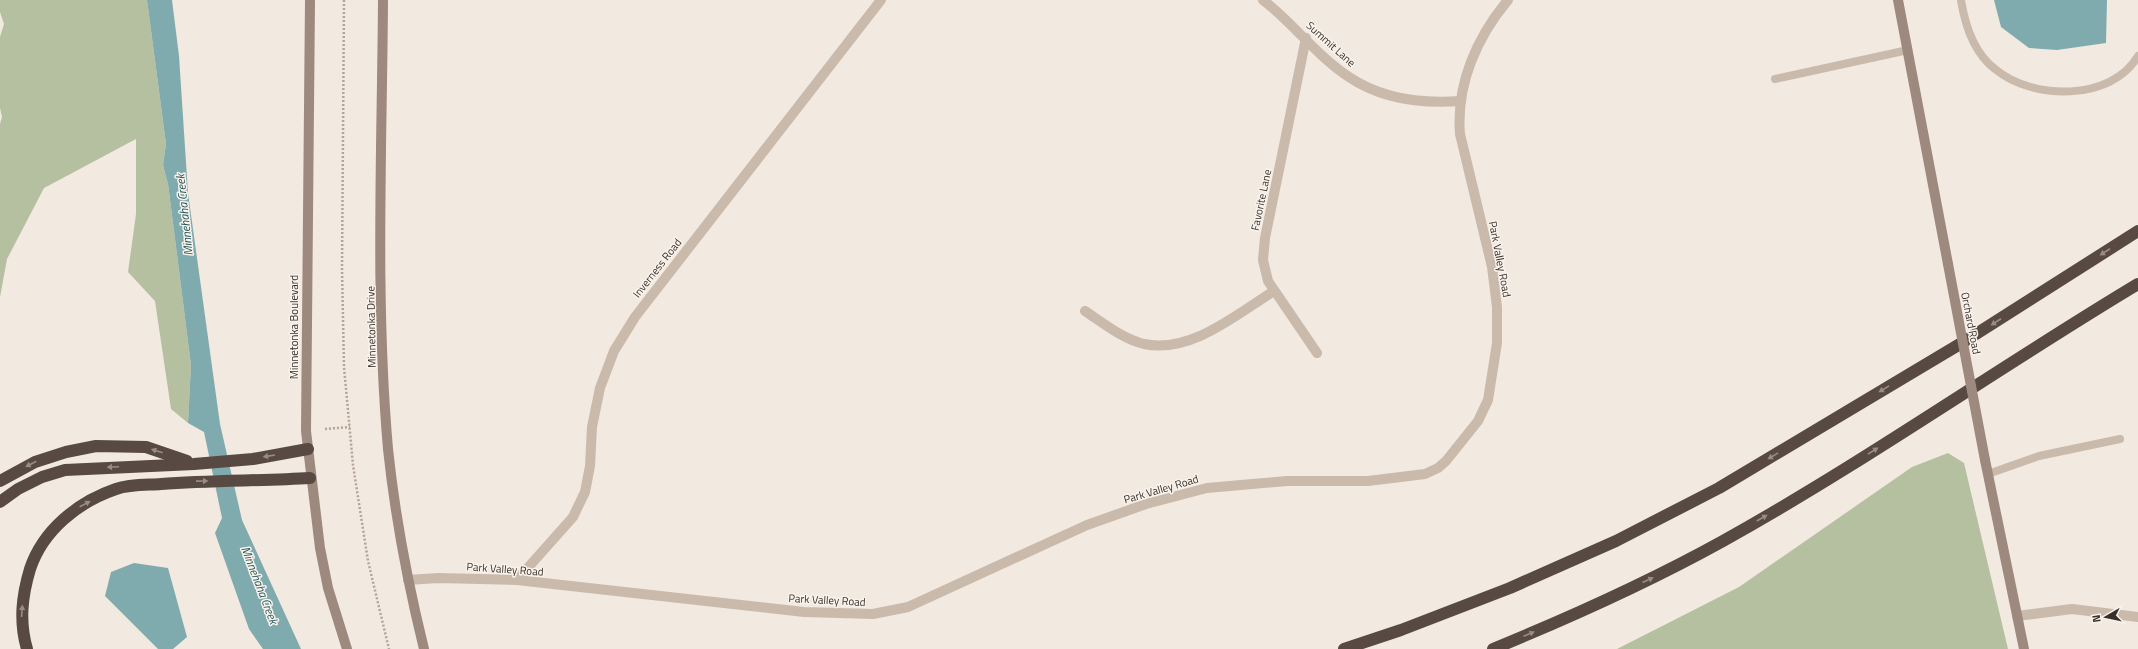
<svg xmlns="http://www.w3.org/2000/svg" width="2138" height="649" viewBox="0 0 2138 649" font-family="'Titillium Web',sans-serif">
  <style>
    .green { fill: #b5c0a0 }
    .water { fill: #80abae }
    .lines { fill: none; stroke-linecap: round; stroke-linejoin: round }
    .path { stroke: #b5a496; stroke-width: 2.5; stroke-dasharray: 2 2; stroke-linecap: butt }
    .lane { stroke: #cabaac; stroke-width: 8 }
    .street { stroke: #cabaac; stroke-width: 10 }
    .secondary { stroke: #9d897d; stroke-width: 10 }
    .highway { stroke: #584942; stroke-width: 12 }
    .secondary-bridge { stroke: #9d897d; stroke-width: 10 }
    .oneway { fill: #988d86 }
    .labels { text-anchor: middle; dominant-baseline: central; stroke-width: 3; stroke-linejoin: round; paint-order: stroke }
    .street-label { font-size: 11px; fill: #382f2a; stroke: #f9f3ec }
    .water-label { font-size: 12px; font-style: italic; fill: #225358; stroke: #f9f3ec }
  </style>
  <rect width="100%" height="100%" fill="#f2e9e0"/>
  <!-- green -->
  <g class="green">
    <path d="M0 0H147L166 144 163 165 168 184 191 365 188 423 171 409 155 301 128 272 136 214V139L44 188 7 259 0 297V124L2 117 0 108V37L4 24 0 12Z"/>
    <path d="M1948 453 1964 463 2008 649H1617L1739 587 1912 467Z"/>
  </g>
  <!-- water -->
  <g class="water">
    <path d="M147 0H172L179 56 188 193 220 424 242 520 301 649H263L249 629 215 533 222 518 204 432 188 423 191 365 168 184 163 165 166 144Z"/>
    <path d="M1994 0H2107L2106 43 2057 50 2029 48 2001 27Z"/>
    <path d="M134 563 168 568 187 637 173 649H158L105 596 111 572Z"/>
  </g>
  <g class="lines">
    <!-- path -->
    <g class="path">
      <path d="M344 0 342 269 344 367 353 465 368 561 389 649"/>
      <path d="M325 429 350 427"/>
    </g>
    <!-- lane -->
    <g class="lane">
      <path d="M1961 0C1965 25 1974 53 1995 69 2032 100 2111 102 2138 56"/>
      <path d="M1775 79 1908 50"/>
      <path d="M1988 474 2039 456 2120 439"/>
    </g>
    <!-- street -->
    <g class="street">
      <path d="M1263 0C1293 23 1317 56 1349 77 1383 100 1422 104 1461 101"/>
      <path d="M1306 38 1265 238 1263 260 1268 281 1317 353"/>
      <path d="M1085 311C1103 323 1123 339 1144 344 1191 354 1237 314 1274 291"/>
      <path d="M408 580 438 578 517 580 804 612 873 614 908 607 1087 525 1146 504 1207 488 1287 481H1368L1425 474 1438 468 1446 461 1478 421 1488 400 1497 343V307L1492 267 1460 134C1456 84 1477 37 1508 0"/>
      <path d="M517 580 573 517 585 492 590 466 592 427 600 388 614 351 635 317 881 0"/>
      <path d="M2017 616 2072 609 2138 617"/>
    </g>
    <!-- secondary -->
    <g class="secondary">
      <path d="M310 0 306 431 320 548 328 588 347 649"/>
      <path d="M383 0C382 149 375 300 388 449 395 516 408 584 424 649"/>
      <path d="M1898 0 1948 264"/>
      <path d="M1985 460 2024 649"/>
    </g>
    <!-- highway -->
    <g class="highway">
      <path d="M0 481 35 462 66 452 96 446 146 447 187 461"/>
      <path d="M0 502 18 489 42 477 65 470 194 464 253 459 308 449"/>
      <path d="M27 649C19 621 22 596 30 569 43 530 78 502 116 489 130 484 147 485 161 484 211 480 261 481 310 478"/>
      <path d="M1344 649 1401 630 1510 588 1616 541 1719 488 1965 341 2138 231"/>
      <path d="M1493 649C1571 617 1649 582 1723 541 1865 462 1998 368 2138 284"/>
    </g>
    <!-- secondary-bridge -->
    <path class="secondary-bridge" d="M1948 264 1985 460"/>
  </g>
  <!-- one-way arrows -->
  <defs><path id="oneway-solid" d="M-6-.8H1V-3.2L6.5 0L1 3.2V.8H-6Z"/></defs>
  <g class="oneway">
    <use href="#oneway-solid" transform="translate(2105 252) rotate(147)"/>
    <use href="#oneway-solid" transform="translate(1996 322) rotate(147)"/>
    <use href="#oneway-solid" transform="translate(1884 389) rotate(149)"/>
    <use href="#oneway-solid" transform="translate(157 451) rotate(-162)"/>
    <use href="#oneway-solid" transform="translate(1873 451) rotate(-32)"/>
    <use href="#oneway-solid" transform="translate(269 456) rotate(171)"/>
    <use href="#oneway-solid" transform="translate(1773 456) rotate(149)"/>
    <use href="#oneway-solid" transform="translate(31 464) rotate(153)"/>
    <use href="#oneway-solid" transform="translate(113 467) rotate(177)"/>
    <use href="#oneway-solid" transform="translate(202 481) rotate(-1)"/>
    <use href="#oneway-solid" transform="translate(85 504) rotate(-28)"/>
    <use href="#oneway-solid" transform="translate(1762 518) rotate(-30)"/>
    <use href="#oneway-solid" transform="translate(1648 580) rotate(-25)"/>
    <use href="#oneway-solid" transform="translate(22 611) rotate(-86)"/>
    <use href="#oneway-solid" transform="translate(1529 634) rotate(-23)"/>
  </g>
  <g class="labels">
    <!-- street labels -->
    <g class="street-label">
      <text transform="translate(1331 44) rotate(42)">Summit Lane</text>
      <text transform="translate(1261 200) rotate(-78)">Favorite Lane</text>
      <text transform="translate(1500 259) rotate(79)">Park Valley Road</text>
      <text transform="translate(657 268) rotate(-52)">Inverness Road</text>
      <text transform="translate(1971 323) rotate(79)">Orchard Road</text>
      <text transform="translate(294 327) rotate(-90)">Minnetonka Boulevard</text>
      <text transform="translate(371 327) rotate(-91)">Minnetonka Drive</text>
      <text transform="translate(1161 489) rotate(-16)">Park Valley Road</text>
      <text transform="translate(505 569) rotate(4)">Park Valley Road</text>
      <text transform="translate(827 600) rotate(3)">Park Valley Road</text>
    </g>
    <!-- water labels -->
    <g class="water-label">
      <text transform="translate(184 215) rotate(-96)">Minnehaha Creek</text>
      <text transform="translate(260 585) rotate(69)">Minnehaha Creek</text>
    </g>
  </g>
  <!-- north arrow -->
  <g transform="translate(2106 617) rotate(261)" stroke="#f9f3ec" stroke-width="3" paint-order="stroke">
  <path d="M0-3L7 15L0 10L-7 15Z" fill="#382f2a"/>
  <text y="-6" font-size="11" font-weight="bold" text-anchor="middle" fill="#382f2a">N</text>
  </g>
</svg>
